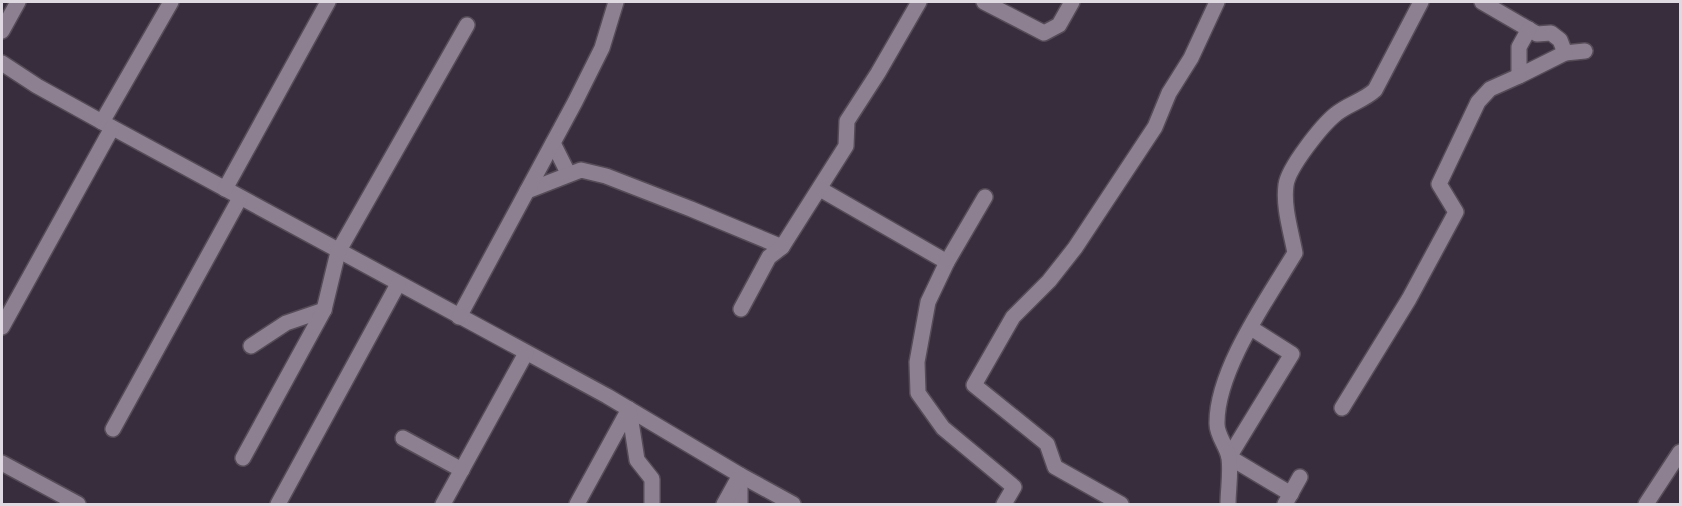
<svg xmlns="http://www.w3.org/2000/svg" width="1682" height="506" viewBox="0 0 1682 506" font-family="'Fira Sans Condensed',sans-serif">
  <style>
    .lines { fill: none; stroke-linecap: round; stroke-linejoin: round }
    .minor-casing { stroke: #554c58; stroke-width: 18 }
    .minor { stroke: #8c8091; stroke-width: 15 }
  </style>
  <rect width="100%" height="100%" fill="#382d3c"/>
  <g class="lines">
    <!-- minor casing -->
    <g class="minor-casing">
      <g id="minor">
        <path d="M984 2 1044 33 1059 25 1072 2"/>
        <path d="M1482 2 1537 34 1551 33 1560 40 1565 53 1585 51"/>
        <path d="M1529 29 1519 47V76L1565 53"/>
        <path d="M2 31 18 2"/>
        <path d="M2 63 37 86 102 122 607 396 740 475V504"/>
        <path d="M102 122 171 2"/>
        <path d="M553 143 568 173"/>
        <path d="M225 189 328 2"/>
        <path d="M820 189 947 262"/>
        <path d="M527 191 581 170 606 176 691 209 782 247"/>
        <path d="M985 197 947 262 928 302 917 362 918 393 943 428 1014 487 1004 504"/>
        <path d="M741 309 769 257 782 247 846 146 847 121 878 73 919 2"/>
        <path d="M459 317 575 102 602 48 616 2"/>
        <path d="M2 327 112 128"/>
        <path d="M1251 328 1292 354 1229 457 1291 494"/>
        <path d="M251 346 286 323 324 310"/>
        <path d="M1342 408 1409 299 1456 212 1439 184 1478 102 1490 89 1519 76"/>
        <path d="M629 409 637 460 652 479V504"/>
        <path d="M113 429 240 198"/>
        <path d="M403 438 462 470"/>
        <path d="M243 458 324 310 338 252 467 25"/>
        <path d="M2 463 78 504"/>
        <path d="M278 504 398 284"/>
        <path d="M443 504 526 353"/>
        <path d="M577 504 629 409"/>
        <path d="M724 504 740 475 793 504"/>
        <path d="M1121 504 1055 467 1047 444 974 385 1013 317 1049 281 1075 248 1155 127 1169 93 1191 58 1217 2"/>
        <path d="M1228 504C1228 490 1231 473 1229 458 1227 446 1217 436 1217 424 1216 371 1268 298 1295 253 1291 231 1283 207 1286 185 1288 168 1322 125 1336 114 1348 104 1363 101 1375 90L1421 2"/>
        <path d="M1285 504 1300 477"/>
        <path d="M1646 504 1680 452"/>
      </g>
    </g>
    <!-- minor -->
    <use href="#minor" class="minor"/>
  </g>
  <!-- border -->
  <rect width="1682" height="506" fill="none" stroke="#dfd9e2" stroke-width="6"/>
</svg>
